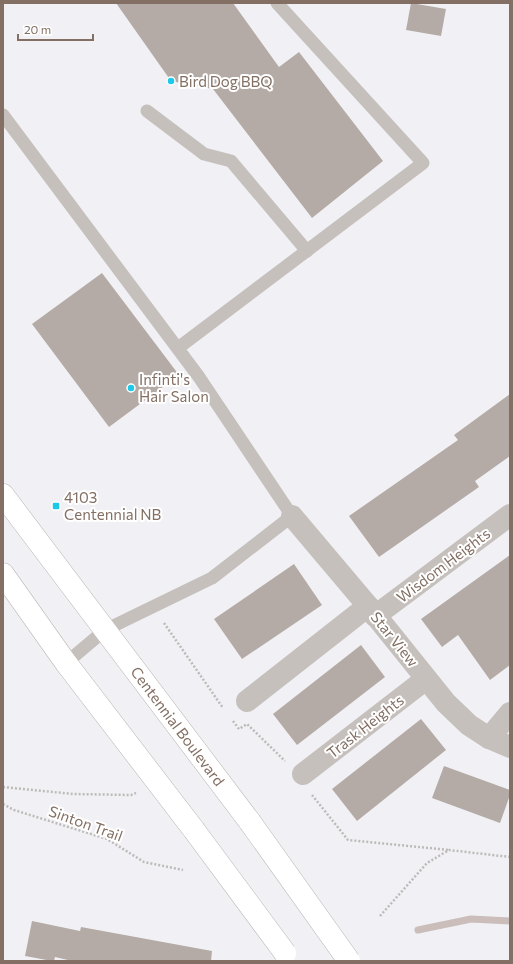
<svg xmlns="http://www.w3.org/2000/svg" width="513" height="964" viewBox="0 0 513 964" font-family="Commissioner,sans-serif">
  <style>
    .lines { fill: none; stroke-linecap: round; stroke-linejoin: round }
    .stream { stroke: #cabdba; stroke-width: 7 }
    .building { fill: #b5aba6 }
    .primary-casing { stroke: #bab4b1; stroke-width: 23 }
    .path { stroke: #bdbab7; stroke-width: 2.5; stroke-dasharray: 2 2; stroke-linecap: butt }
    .lane { stroke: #c6c0bd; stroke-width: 13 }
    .street { stroke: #c6c0bd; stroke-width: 22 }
    .primary { stroke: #fff; stroke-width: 22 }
    .primary-bridge-casing { stroke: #bab4b1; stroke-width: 23; stroke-linecap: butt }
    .primary-bridge { stroke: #fff; stroke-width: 22 }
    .poi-dot { fill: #1dc9e9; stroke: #fff; stroke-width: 1.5 }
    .labels { text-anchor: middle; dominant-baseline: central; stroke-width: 4; stroke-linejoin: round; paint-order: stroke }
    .poi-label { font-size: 15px; fill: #836f63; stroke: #fff; text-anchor: start }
    .street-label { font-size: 15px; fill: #836f63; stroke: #fff }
  </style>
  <rect width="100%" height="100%" fill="#f1f1f5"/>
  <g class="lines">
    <!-- stream -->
    <path class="stream" d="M418 930 471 919 510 921"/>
  </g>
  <!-- building -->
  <g class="building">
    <path d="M116 3H233L279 67 299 52 383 161 312 218 213 89 171 81Z"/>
    <path d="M411 3 446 9 441 36 406 30Z"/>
    <path d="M102 273 179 375 109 427 32 324Z"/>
    <path d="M510 394V456L475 481 479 487 379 557 349 516 458 440 454 435Z"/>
    <path d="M510 555V665L490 680 458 635 442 647 421 619Z"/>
    <path d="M294 564 322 605 242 659 214 619Z"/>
    <path d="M361 645 385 677 297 745 273 714Z"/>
    <path d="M421 719 446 750 357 821 332 789Z"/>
    <path d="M444 766 510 790V795L500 823 432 798Z"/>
    <path d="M32 921 80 931 81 927 212 951 211 961H72L55 957 54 961H52L25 956Z"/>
  </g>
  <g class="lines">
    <!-- primary casing -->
    <g class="primary-casing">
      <g id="primary">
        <path d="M3 495 250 822"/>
        <path d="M3 574 66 663 194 830"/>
      </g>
    </g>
    <!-- path -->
    <g class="path">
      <path d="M164 623 223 708"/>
      <path d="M233 721 239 729 247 724 285 761"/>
      <path d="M3 787 73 794 131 795 136 793"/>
      <path d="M312 795 348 840 449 850"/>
      <path d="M3 804 14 810 107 839 144 862 183 870"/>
      <path d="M380 916 427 863 449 850 510 857"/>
    </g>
    <!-- lane -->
    <g class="lane">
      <path d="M147 111 204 154 231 161 307 251"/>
      <path d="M3 115 199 377 292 516 212 578 105 630 66 663"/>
      <path d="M178 348 423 163 277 3"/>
    </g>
    <!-- street -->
    <g class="street">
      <path d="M292 516 368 606 446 703 469 725 489 738 510 747"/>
      <path d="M375 616 510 515"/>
      <path d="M247 701 368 606"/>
      <path d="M489 738 510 713"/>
      <path d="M303 774 426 679"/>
    </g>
    <!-- primary -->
    <use href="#primary" class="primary"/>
    <!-- primary-bridge casing -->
    <g class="primary-bridge-casing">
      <g id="primary-bridge">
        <path d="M250 822 349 961"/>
        <path d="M194 830 285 953"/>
      </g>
    </g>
    <!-- primary-bridge -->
    <use href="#primary-bridge" class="primary-bridge"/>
  </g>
  <!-- markers -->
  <g class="poi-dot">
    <circle cx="171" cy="81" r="4"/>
    <circle cx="131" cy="388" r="4"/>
    <rect x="52" y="502" width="8" height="8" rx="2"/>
  </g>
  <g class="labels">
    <!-- poi labels -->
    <g class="poi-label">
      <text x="179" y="81">Bird Dog BBQ</text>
      <text x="139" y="379">Infinti's<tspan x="139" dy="17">Hair Salon</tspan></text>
      <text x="64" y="497">4103<tspan x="64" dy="17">Centennial NB</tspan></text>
    </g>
    <!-- street labels -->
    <g class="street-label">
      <text transform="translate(443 565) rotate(-37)">Wisdom Heights</text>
      <text transform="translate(395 639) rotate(51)">Star View</text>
      <text transform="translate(178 726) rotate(53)">Centennial Boulevard</text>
      <text transform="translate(365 726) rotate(-38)">Trask Heights</text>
      <text transform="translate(86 823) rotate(20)">Sinton Trail</text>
    </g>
  </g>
  <!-- border -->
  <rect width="513" height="964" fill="none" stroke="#836f63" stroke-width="8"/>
  <!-- scale -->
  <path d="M18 34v6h75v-6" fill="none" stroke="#836f63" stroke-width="2"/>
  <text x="24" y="34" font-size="12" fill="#836f63" stroke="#ffffff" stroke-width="3" paint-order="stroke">20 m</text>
</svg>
